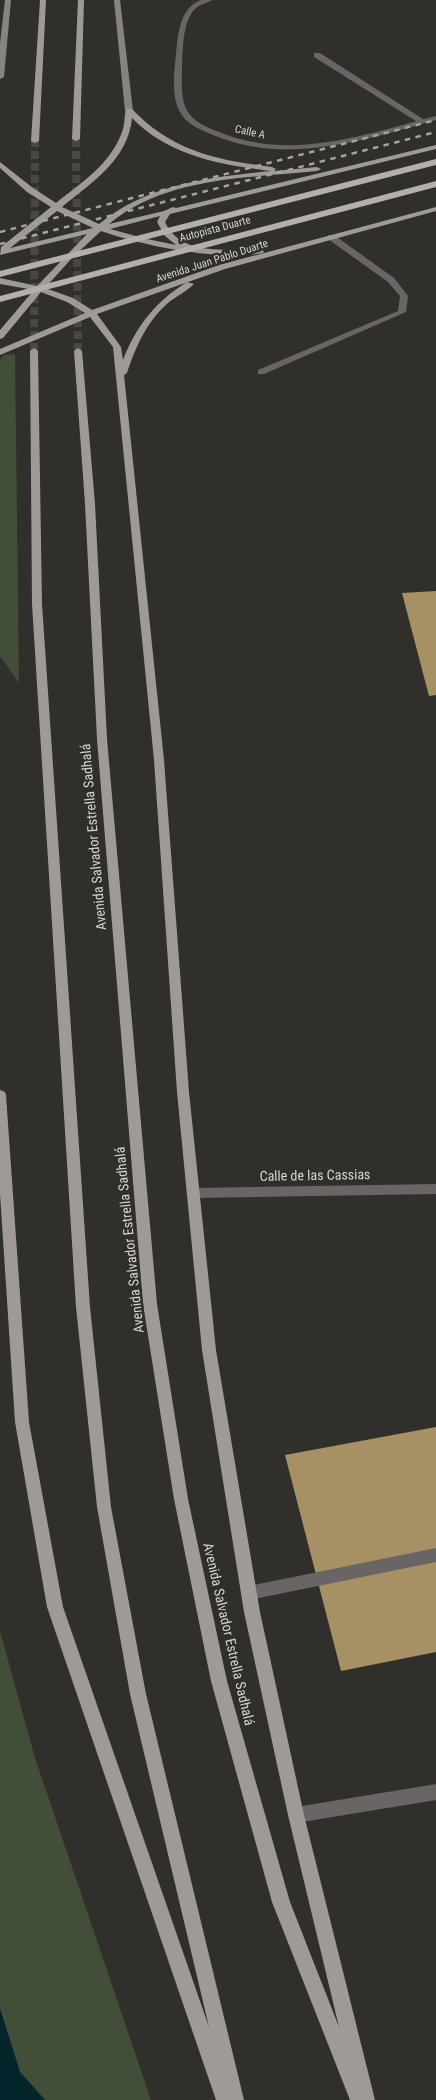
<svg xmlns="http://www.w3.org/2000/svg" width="436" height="2100" viewBox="0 0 436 2100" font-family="'Roboto Condensed',sans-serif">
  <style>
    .green { fill: #424e37 }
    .water { fill: #03252b }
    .building { fill: #a79064 }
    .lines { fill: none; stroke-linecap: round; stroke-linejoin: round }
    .primary-tunnel { stroke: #4a4844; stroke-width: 8; stroke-dasharray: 8 4; stroke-linecap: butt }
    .service { fill: #686564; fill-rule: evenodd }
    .minor { fill: #686564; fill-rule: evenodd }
    .secondary { fill: #878381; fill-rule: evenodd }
    .primary { fill: #9f9a98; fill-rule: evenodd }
    .motorway { fill: #b5afac; fill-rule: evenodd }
    .rail { stroke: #a5a4a0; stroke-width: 2.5; stroke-dasharray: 5.5 5.5; stroke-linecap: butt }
    .labels { text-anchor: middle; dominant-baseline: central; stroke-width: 5; stroke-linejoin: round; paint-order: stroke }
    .far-street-label { font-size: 11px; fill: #d5d4d1; stroke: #312f2b }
    .street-label { font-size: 14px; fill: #d5d4d1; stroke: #312f2b }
  </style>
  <rect width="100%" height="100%" fill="#312f2b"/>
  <!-- green -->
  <g class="green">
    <path d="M15 354 19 683 0 656V360L4 355Z"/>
    <path d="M0 1631 35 1758 151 2100H45L20 2072 0 2009Z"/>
  </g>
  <!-- water -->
  <path class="water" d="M0 2009 20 2072 45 2100H0Z"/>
  <!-- building -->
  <g class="building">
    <path d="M436 591V695L429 696 402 593Z"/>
    <path d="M436 1427V1652L341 1671 285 1455Z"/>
  </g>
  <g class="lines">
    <!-- primary-tunnel -->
    <g class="primary-tunnel">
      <path d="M76 139 78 351"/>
      <path d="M34 351 35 141"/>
    </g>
    <!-- service -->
    <g class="service">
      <path d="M314 53H320L426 121 419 123 314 57Z"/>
      <path d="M328 235H334L394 278 408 296 406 312 264 374H258V370L398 311 400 296 388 282 328 239Z"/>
      <path d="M436 1548V1562L249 1600 244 1598 241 1593 244 1588 249 1586Z"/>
      <path d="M436 1784V1800L296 1823 290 1821 288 1815 290 1809 296 1807Z"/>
    </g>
    <!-- minor -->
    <g class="minor">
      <path d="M201 0H212C208 3 200 4 196 8 182 21 183 50 182 67 182 80 180 100 188 112 194 122 208 128 219 132 291 162 366 134 436 116V120C364 140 286 166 213 135 201 130 186 124 180 112 171 96 174 72 176 55 178 35 179 8 201 0Z"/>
      <path d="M436 1184V1194L194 1198 189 1197 187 1193 189 1189 194 1188Z"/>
    </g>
    <!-- secondary -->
    <g class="secondary">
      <path d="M5 0H11L4 77 0 79V43Z"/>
      <path d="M114 0H120L133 111 129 113 125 111Z"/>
    </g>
    <!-- primary -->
    <g class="primary">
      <path d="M40 0H46L39 141 35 143 31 141Z"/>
      <path d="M78 0H84L80 139 76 141 72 139Z"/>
      <path d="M126 109H132C172 151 216 160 272 167L276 169 274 171 317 167 321 169 317 171C248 178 165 177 109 224L164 211 173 207 176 208 436 145V149L170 214 165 222C181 257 228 249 260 249L264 251 263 253C218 261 144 246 101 231L72 258 45 288 73 298 92 310 219 265 436 207V211L225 269 97 314 121 347 123 360C136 326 156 301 187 282L194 284C187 291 177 296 169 302 147 321 136 346 127 373L124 375 164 760 189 1092 216 1350 260 1612 304 1815 375 2100H350L272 1902 211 1681 174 1499 143 1304 97 739 85 504 74 351 78 348 82 351 95 504 107 739 157 1304 188 1499 227 1681 290 1902 339 2027 288 1815 244 1612 202 1350 177 1092 154 760 113 347 90 317 0 355V349L85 313 67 302 41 292 3 338 0 339V330L34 290 0 284V278L37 286 87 234 0 255 1 247 51 207 27 192 0 168V162L33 188 56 203C82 182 110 165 122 132 125 125 124 117 126 109ZM132 118C169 156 221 165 271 171 210 177 148 184 99 224L62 207C92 182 128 160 132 118ZM57 211 93 228 10 248ZM160 216 157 222 165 236 176 245 147 239 110 229Z"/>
      <path d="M34 348 38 351 42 604 90 1307 111 1507 146 1694 244 2100H216L47 1607 15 1422 0 1194V1090L5 1092 6 1095 29 1422 63 1607 209 2027 130 1694 97 1507 76 1307 32 604 30 351Z"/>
    </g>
    <!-- motorway -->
    <g class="motorway">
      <path d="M436 159V165L0 277V271Z"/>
      <path d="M436 181V187L0 302V296Z"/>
    </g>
    <!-- rail -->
    <g class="rail">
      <path d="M0 232 436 120"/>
      <path d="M0 244 436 132"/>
    </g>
  </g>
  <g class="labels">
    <!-- far-street labels -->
    <g class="far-street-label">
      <text transform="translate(250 132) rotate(12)">Calle A</text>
      <text transform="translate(215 229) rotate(-15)">Autopista Duarte</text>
      <text transform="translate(212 261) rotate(-18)">Avenida Juan Pablo Duarte</text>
    </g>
    <!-- street labels -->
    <g class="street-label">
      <text transform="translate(93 837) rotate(-95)">Avenida Salvador Estrella Sadhalá</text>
      <text transform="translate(315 1175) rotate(-1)">Calle de las Cassias</text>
      <text transform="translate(129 1240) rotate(-96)">Avenida Salvador Estrella Sadhalá</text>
      <text transform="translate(229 1634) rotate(77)">Avenida Salvador Estrella Sadhalá</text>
    </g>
  </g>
</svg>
